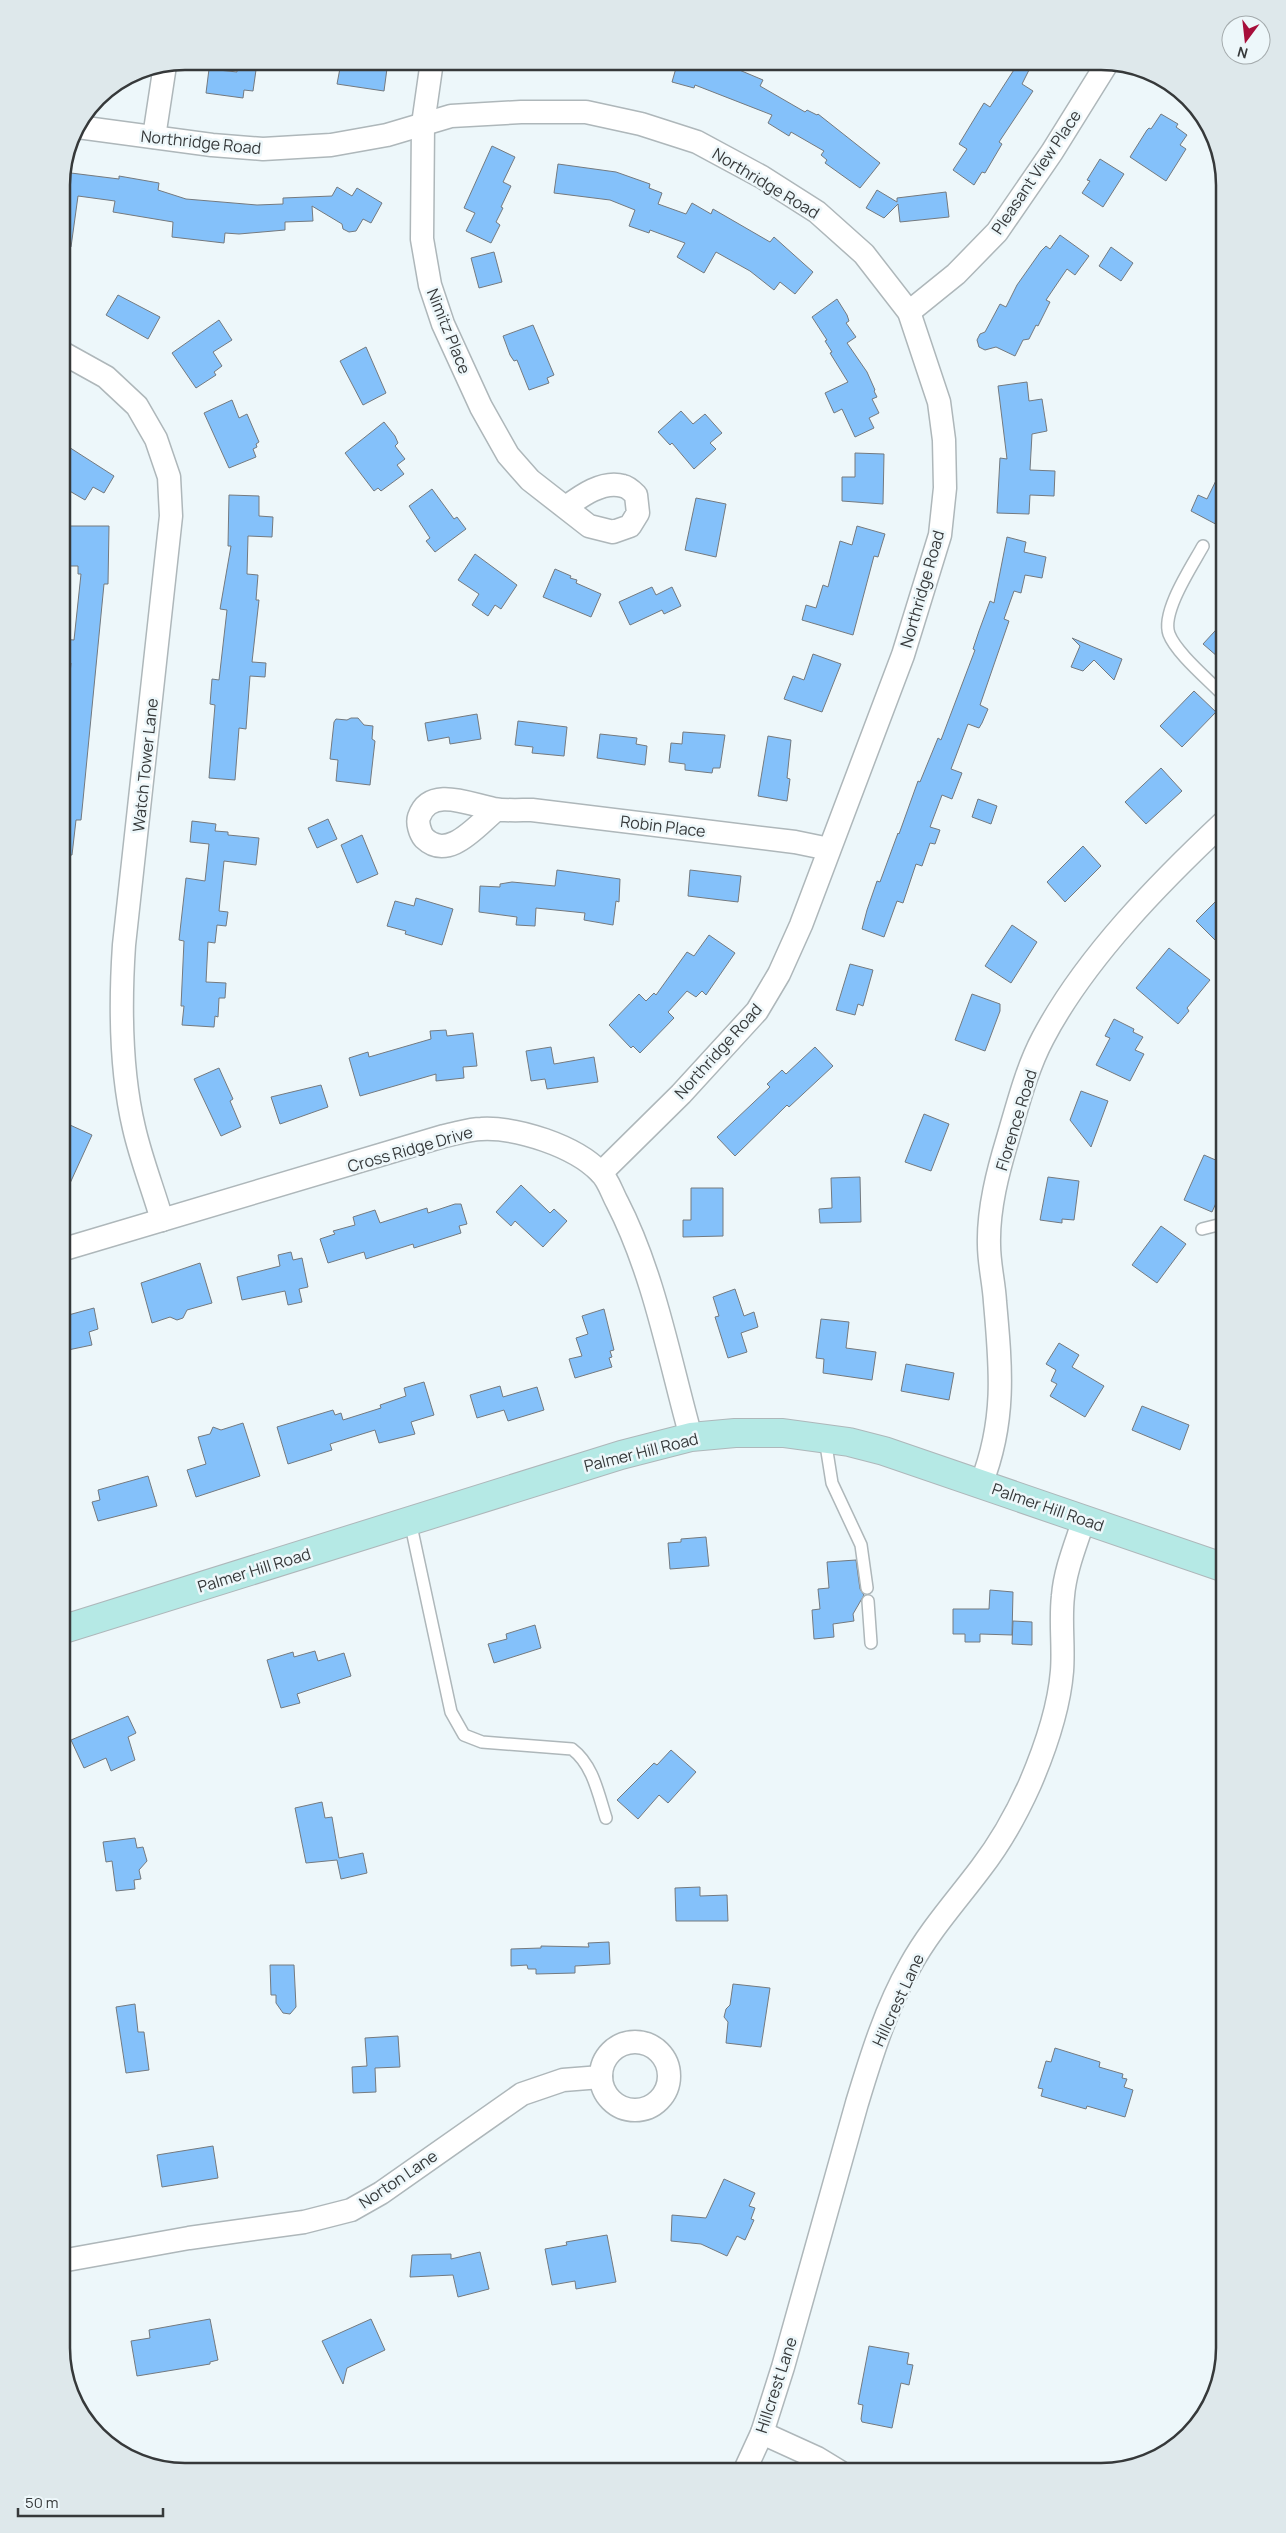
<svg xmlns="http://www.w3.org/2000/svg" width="1286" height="2533" viewBox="0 0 1286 2533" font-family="Manrope,sans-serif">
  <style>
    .building { fill: #84c1fa; stroke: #747a7f }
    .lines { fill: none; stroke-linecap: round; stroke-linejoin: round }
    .service-casing { stroke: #aeb7ba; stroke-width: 14 }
    .minor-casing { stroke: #aeb7ba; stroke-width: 25 }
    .secondary-casing { stroke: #aeb7ba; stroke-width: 30 }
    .service { stroke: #fff; stroke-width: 11 }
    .minor { stroke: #fff; stroke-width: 22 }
    .secondary { stroke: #b5e9e5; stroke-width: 28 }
    .labels { text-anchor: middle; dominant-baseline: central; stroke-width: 5; stroke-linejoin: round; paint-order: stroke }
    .street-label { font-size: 16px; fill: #36393a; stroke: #edf7fa }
    .rim { fill: none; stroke: #36393a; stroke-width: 2.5 }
  </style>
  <rect width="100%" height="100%" fill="#edf7fa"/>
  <!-- building -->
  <g class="building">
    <path d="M362 61H388L384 91 337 84 341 63 361 66Z"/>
    <path d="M678 61H718L763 80 760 86 805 112 807 110 817 115 818 114 880 163 860 188 825 163 827 160 821 155 824 151 791 132 789 136 768 123 772 115 695 85 694 88 672 82Z"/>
    <path d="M1019 62H1033L1022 84 1033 91 999 142 1002 144 985 173 982 172 974 185 953 170 967 149 959 144 984 103 990 107Z"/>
    <path d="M237 67 256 70 253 91 244 90 243 98 206 93 209 69 237 72Z"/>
    <path d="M1161 114 1178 124 1176 127 1187 135 1180 145 1186 149 1166 181 1130 157 1147 130 1149 128 1151 129Z"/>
    <path d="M492 146 515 157 503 182 511 186 501 207 503 208 496 222 500 225 491 243 466 231 475 213 464 208Z"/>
    <path d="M1100 159 1124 174 1103 207 1082 193 1090 181 1087 180Z"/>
    <path d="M558 164 616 172 650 184 649 188 662 193 658 204 686 214 692 203 711 214 713 209 770 242 774 237 813 272 795 294 780 282 774 290 750 271 716 252 704 273 677 257 685 243 650 230 649 233 629 226 635 210 610 200 554 193Z"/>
    <path d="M63 172 119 179V176L159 183 158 190 186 199 257 205 283 204V198L332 196 337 187 352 196 357 188 382 203 371 223 363 219 356 231 349 232 343 229 342 224 312 206 313 221 285 222V230L239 234 225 233 224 243 172 237 173 222 113 212 115 201 78 196 71 247 61 246Z"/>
    <path d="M877 190 897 202V198L946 192 949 217 900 222 898 204 884 218 866 208Z"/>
    <path d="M1060 235 1089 256 1075 275 1067 269 1046 300 1050 302 1038 326 1036 325 1029 339 1023 340 1015 356 996 347 985 350 979 347 977 340 980 334 985 332 1000 304 1006 307 1017 285 1041 251 1046 246 1050 249Z"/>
    <path d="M1111 247 1133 263 1121 281 1099 266Z"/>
    <path d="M494 252 502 282 479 288 471 258Z"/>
    <path d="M118 295 160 317 148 339 106 315Z"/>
    <path d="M837 299 847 315 849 321 846 323 856 337 847 343 867 372 875 390 874 391 877 397 872 399 879 413 869 418 874 428 855 437 842 409 834 413 825 393 848 382 830 353 832 352 825 341 827 340 812 317Z"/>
    <path d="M219 320 232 340 213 352 222 366 214 372 216 375 196 388 172 353Z"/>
    <path d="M533 325 554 375 547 378 549 383 529 390 517 360 514 361 510 355 503 336Z"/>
    <path d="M366 347 386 393 363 405 340 361Z"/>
    <path d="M1027 382 1029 401 1042 399 1047 431 1032 434 1030 470 1055 471 1054 496 1030 495 1029 514 997 513 1000 458 1007 459 998 386Z"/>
    <path d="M232 400 239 418 247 414 259 442 256 444 257 447 253 449 256 457 229 468 204 413Z"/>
    <path d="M681 411 693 424 705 414 722 433 710 443 716 449 694 469 672 443 670 445 658 432Z"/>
    <path d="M384 422 395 436 398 443 395 446 405 459 397 465 404 474 381 491 378 488 374 491 345 453Z"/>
    <path d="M61 442 114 476 104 493 93 487 85 500 61 486Z"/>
    <path d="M855 453 884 454 883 504 842 501V477H855Z"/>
    <path d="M1225 462V529L1191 511 1198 495 1207 499Z"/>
    <path d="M432 489 454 519 457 517 466 529 435 552 426 541 430 538 409 506Z"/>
    <path d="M229 495 259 496V516L273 517 272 537 248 536 247 574 258 575 256 600H259L252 662 266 663 265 677 250 676 246 729 239 728 235 780 209 778 215 705 210 704 212 679 219 680 227 610 220 609 231 546H228Z"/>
    <path d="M696 498 726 504 716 557 685 550Z"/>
    <path d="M67 526H109L108 584H104L83 800 81 820H76L72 855H61V706H67L71 663 61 662V639L74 640 81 574H78V566H65Z"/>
    <path d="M857 526 885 534 878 557 874 556 853 635 802 620 806 605 816 608 823 585 828 587 840 541 852 545Z"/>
    <path d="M1007 537 1026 542 1024 552 1046 557 1042 578 1025 575 1021 593 1014 591 1004 619 1009 621 980 705 988 709 982 723 979 728 968 724 951 769 962 773 952 799 942 795 930 827 940 830 935 844 930 843 922 866 916 864 903 903 897 901 884 937 862 929 867 910 877 881 880 882 898 833 899 834 918 781 920 782 938 738 941 740 975 650 973 649 979 631 990 601 994 603Z"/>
    <path d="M475 554 517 585 501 609 495 605 488 616 472 605 479 594 458 580Z"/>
    <path d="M555 569 571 576 570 578 577 580 576 583 601 594 591 617 543 597Z"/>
    <path d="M652 587 656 595 672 587 681 606 664 614 662 610 630 625 619 602Z"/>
    <path d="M1225 620V663L1203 644Z"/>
    <path d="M1072 638 1122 659 1114 680 1094 660 1083 671 1071 667 1080 646Z"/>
    <path d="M813 654 841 664 822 712 784 699 793 676 804 680Z"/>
    <path d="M1194 691 1216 712 1182 747 1160 726Z"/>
    <path d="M477 714 481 739 450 744 449 737 428 741 425 723Z"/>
    <path d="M351 718H358L364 725 373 726 372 739 375 741 370 785 336 781 338 760 330 759 334 722 336 719 347 720Z"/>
    <path d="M518 721 567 727 564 756 532 753 533 747 515 745Z"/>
    <path d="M683 732 725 735 720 768H713L712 773 685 770V764L669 762 671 743 682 744Z"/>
    <path d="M600 734 637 738 636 744 647 746 645 765 597 758Z"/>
    <path d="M768 736 791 740 787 778 790 779 787 801 758 796Z"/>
    <path d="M1161 768 1182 791 1146 824 1125 802Z"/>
    <path d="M978 799 997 806 991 824 972 817Z"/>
    <path d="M328 819 337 839 317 848 308 828Z"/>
    <path d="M192 821 216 824 215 831 228 832V835L259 838 256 865 224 861 219 911 228 912 226 926 217 925 215 943 208 942 206 982 226 983 225 998H219L218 1017 215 1016 214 1027 182 1025 184 1006H181L184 941 179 940 186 878 205 881 209 844 190 842Z"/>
    <path d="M362 835 378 874 357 883 341 845Z"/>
    <path d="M1083 846 1101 866 1065 902 1047 882Z"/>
    <path d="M557 870 620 879 619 902 616 901 613 925 584 920 585 913 536 908 535 926 516 925 517 917 479 912 480 886 500 887V884L512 882 555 886Z"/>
    <path d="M690 870 741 876 738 902 688 896Z"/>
    <path d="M1225 892V950L1196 921Z"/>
    <path d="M416 898 453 909 442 945 405 934 406 931 387 926 395 901 414 906Z"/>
    <path d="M1012 925 1037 942 1011 983 985 966Z"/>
    <path d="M709 935 735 953 706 995 702 991 696 997 687 991 668 1012 674 1018 640 1053 633 1046 631 1048 609 1025 639 994 646 1001 654 993 656 995 687 952 694 956Z"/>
    <path d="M1169 948 1210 980 1187 1008 1189 1011 1178 1024 1136 988Z"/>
    <path d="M850 964 873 970 863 1006 858 1004 855 1015 836 1010Z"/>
    <path d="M972 994 1000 1004V1011L985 1051 955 1040Z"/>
    <path d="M1114 1019 1134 1029 1133 1032 1143 1037 1135 1050 1144 1054 1130 1081 1096 1065 1110 1038 1105 1036Z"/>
    <path d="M446 1030 447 1036 473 1033 477 1066 463 1067 464 1078 436 1081V1074L360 1096 349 1058 368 1052 369 1057 431 1039 430 1031Z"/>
    <path d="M551 1047 554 1064 594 1057 598 1082 547 1089 545 1079 531 1081 526 1051Z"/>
    <path d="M815 1047 833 1066 789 1107 787 1105 735 1156 717 1137 770 1087 767 1084 782 1070 786 1074Z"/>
    <path d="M219 1068 233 1099 230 1101 241 1127 221 1136 194 1079Z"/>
    <path d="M321 1085 328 1107 280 1124 271 1097Z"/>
    <path d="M1081 1091 1108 1101 1091 1147 1070 1120Z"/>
    <path d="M924 1114 949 1124 931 1171 905 1162Z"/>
    <path d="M70 1125 92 1135 61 1203V1144Z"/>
    <path d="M1204 1155 1225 1164V1183L1212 1212 1184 1200Z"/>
    <path d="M860 1177 861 1222 820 1223 819 1209 832 1208 831 1178Z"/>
    <path d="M1048 1177 1079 1181 1074 1220 1062 1219V1223L1040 1220Z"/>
    <path d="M521 1185 550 1213 554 1209 567 1221 543 1247 515 1221 511 1226 496 1212Z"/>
    <path d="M691 1188H723V1236L683 1237V1220H691Z"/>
    <path d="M455 1204H461L467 1224 459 1226 461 1233 414 1248 413 1244 366 1259 364 1252 328 1263 320 1239 335 1234 333 1231 355 1225 353 1217 375 1210 380 1223 427 1208 428 1213Z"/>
    <path d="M1161 1226 1186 1244 1157 1283 1132 1265Z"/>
    <path d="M291 1252 293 1260 302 1258 308 1287 299 1289 302 1302 288 1305 285 1291 242 1300 237 1277 280 1266 278 1255Z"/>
    <path d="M200 1263 212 1303 187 1310 183 1318 177 1320 170 1317 152 1323 141 1283Z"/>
    <path d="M735 1289 744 1316 754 1312 758 1327 741 1333 747 1352 728 1358 715 1317 719 1316 713 1297Z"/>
    <path d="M94 1308 98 1329 89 1332 92 1345 68 1350 66 1343 61 1344V1317Z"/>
    <path d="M604 1309 614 1350 610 1351 612 1357 609 1358 612 1367 575 1378 569 1359 582 1356 576 1338 588 1334 582 1316Z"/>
    <path d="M821 1319 849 1322 846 1348 876 1352 872 1380 823 1373 824 1359 816 1358Z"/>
    <path d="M1059 1343 1079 1355 1072 1367 1104 1386 1085 1417 1050 1396 1057 1384 1051 1381 1056 1370 1046 1364Z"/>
    <path d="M906 1364 954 1373 949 1400 901 1391Z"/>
    <path d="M424 1382 434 1415 411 1422 415 1434 379 1443 375 1430 330 1444 332 1450 288 1464 277 1427 333 1410 335 1415 341 1413 343 1420 381 1408 380 1405 406 1396 404 1388Z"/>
    <path d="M500 1386 503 1397 537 1387 544 1410 508 1421 504 1410 477 1418 470 1395Z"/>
    <path d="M1142 1406 1189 1425 1180 1450 1132 1430Z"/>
    <path d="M243 1423 260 1476 196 1497 187 1470 206 1464 198 1437 210 1434 213 1427 221 1430Z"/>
    <path d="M148 1476 157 1506 98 1521 92 1502 100 1500 98 1490Z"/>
    <path d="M706 1537 709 1566 670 1569 668 1543 681 1542V1539Z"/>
    <path d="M856 1560 860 1589 864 1595 853 1614 854 1621 833 1624 834 1637 814 1639 812 1610 820 1609 818 1589 829 1588 827 1562Z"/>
    <path d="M990 1590 1013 1592 1012 1635 980 1634V1642H965V1634H953V1609H989Z"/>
    <path d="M1013 1621 1032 1622V1645L1012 1644Z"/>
    <path d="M535 1625 541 1648 494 1663 488 1644 507 1639 506 1634Z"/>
    <path d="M315 1651 318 1661 344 1653 351 1676 297 1694 300 1703 281 1708 267 1660 293 1652 294 1657Z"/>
    <path d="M128 1716 136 1733 128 1737 135 1760 111 1771 106 1758 84 1768 71 1740Z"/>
    <path d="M671 1750 696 1772 668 1803 659 1795 638 1819 617 1800 654 1763 657 1765Z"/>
    <path d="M322 1802 325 1818 332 1817 339 1858 363 1853 367 1873 341 1879 337 1860 306 1863 295 1808Z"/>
    <path d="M135 1838 137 1848 143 1847 147 1861 139 1870 141 1879 134 1880 135 1889 116 1891 112 1861 106 1862 103 1842Z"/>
    <path d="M700 1887V1896L727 1895 728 1921H676L675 1888Z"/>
    <path d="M609 1942 610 1964 575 1966V1973L536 1974V1969H528L527 1965 511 1966V1949L541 1948V1946L589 1947 588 1943Z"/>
    <path d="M270 1965H294L296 2007 290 2014 283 2013 276 2003V1995H271Z"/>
    <path d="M733 1984 770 1988 761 2047 726 2043 728 2022 724 2017 726 2009 730 2005Z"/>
    <path d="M135 2004 138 2032H144L149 2070 126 2073 116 2007Z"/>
    <path d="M398 2036 400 2067 375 2068 376 2092 353 2093 352 2067 367 2066 365 2038Z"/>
    <path d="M1055 2048 1100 2062 1099 2067 1123 2074 1122 2078 1127 2079 1124 2087 1133 2090 1125 2117 1087 2106 1086 2109 1041 2096 1043 2089 1038 2088 1046 2061 1051 2062Z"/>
    <path d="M213 2146 218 2178 162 2187 157 2155Z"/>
    <path d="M724 2179 755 2193 749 2206 755 2208 751 2219 754 2220 745 2240 737 2236 727 2256 701 2244 671 2241 672 2215 706 2218Z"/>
    <path d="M607 2235 616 2282 576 2289 575 2281 552 2285 545 2249 567 2245 566 2242Z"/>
    <path d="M480 2252 489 2289 458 2297 453 2275 410 2277 412 2255 451 2254V2259Z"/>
    <path d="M210 2319 218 2360 210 2362V2364L137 2376 131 2341 150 2338 149 2330Z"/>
    <path d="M371 2319 385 2350 347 2368 343 2384 322 2341Z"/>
    <path d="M869 2346 909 2353 907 2364 913 2365 909 2385 901 2383 892 2428 862 2422 861 2419 863 2405 858 2404Z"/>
  </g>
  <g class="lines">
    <!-- service casing -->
    <g class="service-casing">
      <g id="service">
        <path d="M1203 546C1192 566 1161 612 1169 634 1176 653 1210 681 1225 697"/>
        <path d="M1202 1229 1218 1225 1225 1220"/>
        <path d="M825 1439 832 1483 861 1545 867 1588"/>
        <path d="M410 1521 451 1712 464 1735 482 1742 572 1749C593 1765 598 1793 606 1818"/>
        <path d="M868 1601 871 1643"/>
      </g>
    </g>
    <!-- minor casing -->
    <g class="minor-casing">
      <g id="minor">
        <path d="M432 61 423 124 422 239 430 285 443 324 481 407 508 455 530 480 589 526 613 532 630 526 638 513 636 495C633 492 628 487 623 486 603 480 581 496 566 507"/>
        <path d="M78 127 212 145 263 149 331 145 387 135 451 116 521 112H586L641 124 697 142 762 177 817 212 864 254 909 312 939 402 944 440 945 488 940 535 903 655 801 925 779 974 757 1011 681 1094 601 1173"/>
        <path d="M154 137 165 65"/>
        <path d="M909 312 956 274 997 232 1052 152 1108 62"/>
        <path d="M61 352 106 377 137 406 156 439 169 477 171 516 124 945C120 1005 120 1069 134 1128 141 1159 153 1189 162 1220"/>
        <path d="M496 810C477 825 449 862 424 838 420 833 417 823 419 817 430 785 471 805 494 809 506 811 520 810 532 810L795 842 829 849"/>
        <path d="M61 1250 444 1136C456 1134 469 1129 481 1129 517 1127 575 1146 600 1172 608 1179 612 1193 617 1202 654 1274 669 1358 691 1437"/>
        <path d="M981 1484C1006 1421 1001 1368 995 1302 994 1283 989 1264 989 1245 988 1209 998 1171 1008 1138 1018 1104 1027 1068 1043 1038 1085 958 1160 882 1225 821"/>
        <circle cx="635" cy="2076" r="34"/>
        <path d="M61 2261 189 2238 304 2222 351 2210 381 2193 522 2094 563 2080 601 2077"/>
        <path d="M762 2433 817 2458 840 2472"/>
        <path d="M744 2472 762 2433 783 2367 857 2103C871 2057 886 2008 910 1966 929 1931 957 1900 981 1868 1001 1842 1017 1813 1030 1784 1045 1749 1059 1708 1062 1671 1064 1646 1060 1621 1063 1596 1065 1570 1076 1544 1084 1519"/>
      </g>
    </g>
    <!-- secondary casing -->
    <g class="secondary-casing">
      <path id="secondary" d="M61 1630 621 1455 691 1437 735 1433H783L849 1442 884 1451 1225 1568"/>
    </g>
    <!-- service -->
    <use href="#service" class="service"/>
    <!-- minor -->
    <use href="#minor" class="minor"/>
    <!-- secondary -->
    <use href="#secondary" class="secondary"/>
  </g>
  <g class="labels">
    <!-- street labels -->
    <g class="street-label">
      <text transform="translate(201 142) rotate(6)">Northridge Road</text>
      <text transform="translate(1036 172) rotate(-56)">Pleasant View Place</text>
      <text transform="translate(766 183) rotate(31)">Northridge Road</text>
      <text transform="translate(449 331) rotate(68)">Nimitz Place</text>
      <text transform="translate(922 589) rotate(-74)">Northridge Road</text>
      <text transform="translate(145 765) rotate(-84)">Watch Tower Lane</text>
      <text transform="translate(663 826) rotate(7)">Robin Place</text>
      <text transform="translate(718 1051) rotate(-48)">Northridge Road</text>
      <text transform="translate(1016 1120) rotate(-73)">Florence Road</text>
      <text transform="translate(410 1149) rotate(-16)">Cross Ridge Drive</text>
      <text transform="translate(641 1452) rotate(-14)">Palmer Hill Road</text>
      <text transform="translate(1048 1507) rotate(19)">Palmer Hill Road</text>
      <text transform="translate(254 1570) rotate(-17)">Palmer Hill Road</text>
      <text transform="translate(898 2000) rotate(-65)">Hillcrest Lane</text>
      <text transform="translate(398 2179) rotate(-34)">Norton Lane</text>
      <text transform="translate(776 2385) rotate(-72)">Hillcrest Lane</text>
    </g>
  </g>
  <!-- crop -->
  <path d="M0 0H1286V2533H0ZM185 70H1101A115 115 0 0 1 1216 185V2348A115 115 0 0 1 1101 2463H185A115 115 0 0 1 70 2348V185A115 115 0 0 1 185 70Z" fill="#dee8eb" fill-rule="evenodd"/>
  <path class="rim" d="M185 70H1101A115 115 0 0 1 1216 185V2348A115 115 0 0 1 1101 2463H185A115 115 0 0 1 70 2348V185A115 115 0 0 1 185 70Z"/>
  <!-- north arrow -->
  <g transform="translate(1246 40) rotate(195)"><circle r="24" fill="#edf7fa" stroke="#a4abad"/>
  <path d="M0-4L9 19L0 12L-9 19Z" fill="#a70e3b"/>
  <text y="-8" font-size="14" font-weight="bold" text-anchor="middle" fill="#36393a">N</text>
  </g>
  <!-- scale -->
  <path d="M18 2508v8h145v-8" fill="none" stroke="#36393a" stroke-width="2.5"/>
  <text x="25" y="2508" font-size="15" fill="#36393a" stroke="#edf7fa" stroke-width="4" paint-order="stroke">50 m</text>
</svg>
